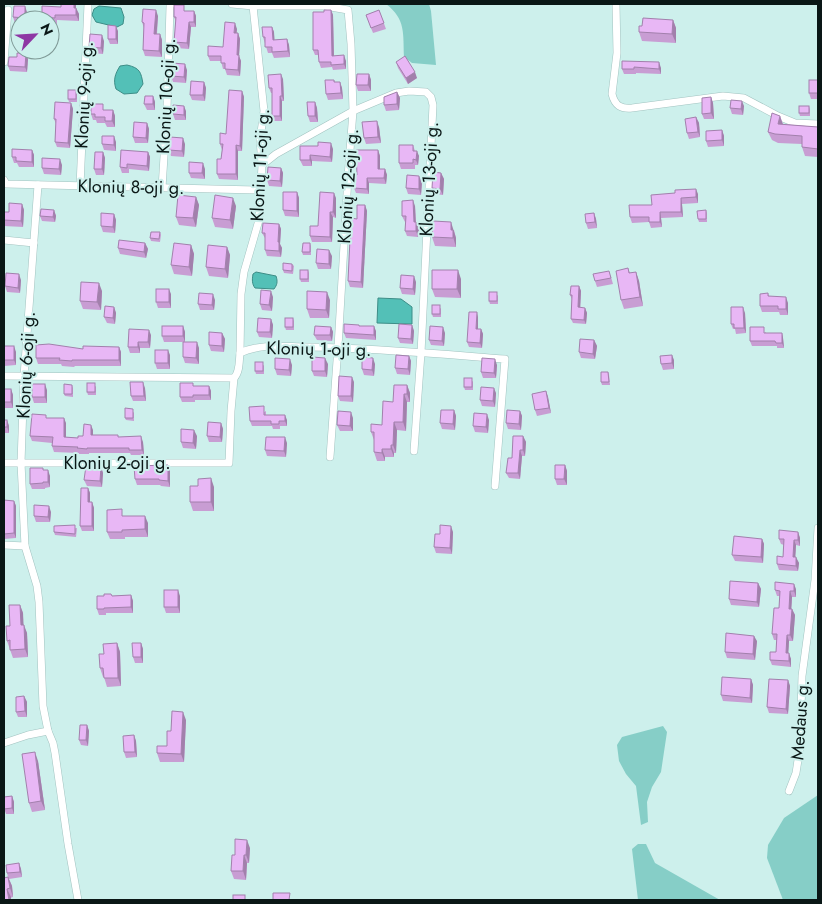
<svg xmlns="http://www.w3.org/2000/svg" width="822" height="904" viewBox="0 0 822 904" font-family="Jost,sans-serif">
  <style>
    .green { fill: #86cec7 }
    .water { fill: #53c0b7; stroke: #3d8d87 }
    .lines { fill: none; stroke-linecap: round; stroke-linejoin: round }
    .street-casing { stroke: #a2c3c0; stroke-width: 8 }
    .street { stroke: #fff; stroke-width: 7 }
    .wall { fill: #c89dd3 }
    .shaded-wall { fill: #a280ac }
    .building { fill: #e8b7f5; stroke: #a280ac }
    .labels { text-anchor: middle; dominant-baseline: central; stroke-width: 4; stroke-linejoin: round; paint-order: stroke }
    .street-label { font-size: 18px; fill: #0a1716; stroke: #cdf0ec }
  </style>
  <rect width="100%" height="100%" fill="#cdf0ec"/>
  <!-- green -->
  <g class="green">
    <path d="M386 4H429L431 11 436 65 412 63 404 57C403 34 406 19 386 4Z"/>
    <path d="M663 726 667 732 661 772 652 787 647 802 648 822 641 825 636 786 626 774 619 761 617 745 622 737Z"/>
    <path d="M818 795V900H783L767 858 768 845 784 818Z"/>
    <path d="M638 844H646L655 863 720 900H638L632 849Z"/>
  </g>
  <!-- water -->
  <g class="water">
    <path d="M99 6 121 8 124 17 123 24 117 27 96 22 92 15 94 9Z"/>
    <path d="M127 65C140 68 141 72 143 84L137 93 124 94 116 89C113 80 115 74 120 66Z"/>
    <path d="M256 272 276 276C278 282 277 285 274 289L255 288C252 284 252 280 253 274Z"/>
    <path d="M378 298 401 299 412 307V324L377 323Z"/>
  </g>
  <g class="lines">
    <!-- street casing -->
    <g class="street-casing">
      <g id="street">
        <path d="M232 4 253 6H325L348 10 351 44 353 111 348 177 338 347 330 457"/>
        <path d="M616 4 617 53 612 94C615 106 621 109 632 108L723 96 744 98 778 116 795 123 818 124"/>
        <path d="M4 62 8 10"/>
        <path d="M262 165 276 154 353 111 396 93 409 91 426 92 431 97 433 105 421 353 414 451"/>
        <path d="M4 180 6 184 260 190"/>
        <path d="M38 185 24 376 21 463 25 546 37 586 39 602 43 706 48 731 53 743 55 753 68 844 78 900"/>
        <path d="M80 186 88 4"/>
        <path d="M162 188 167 109 170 6 172 4"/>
        <path d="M4 240 34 243"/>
        <path d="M240 353 241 294 244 272 259 220 262 165 260 139 264 111 253 6"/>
        <path d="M4 376 234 378C240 372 239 361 240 353 261 343 285 347 307 347 374 348 440 354 505 359L495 486"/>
        <path d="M4 463H229L231 411 234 378"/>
        <path d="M4 545 25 546"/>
        <path d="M4 743 28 735 48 731"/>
        <path d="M789 791 796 773 800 747 802 676 815 580 818 528"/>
      </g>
    </g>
    <!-- street -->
    <use href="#street" class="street"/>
  </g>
  <!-- wall -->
  <g class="wall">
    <path d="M76 4V8L79 14V21L57 20V24L50 23V20H43L42 17 61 7Z"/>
    <path d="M331 10 333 15 334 56 346 61V69L333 70 332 67 321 68 319 62V55H315L313 50 324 12Z"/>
    <path d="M379 10 386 29 373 33 366 15Z"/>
    <path d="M186 11H194L196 16V27H191L189 49 176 48 174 42 176 22 174 17Z"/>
    <path d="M27 12V20H20V23H15L13 17Z"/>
    <path d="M158 16 157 34H160L162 40V57L145 56 143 50 144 28 142 22Z"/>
    <path d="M673 20 676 28V43L642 41 639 32 642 26Z"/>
    <path d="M272 27 274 32V40L287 39 289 45 290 57 274 58 272 53H268L263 37Z"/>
    <path d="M237 29 236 33H238L240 39 239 56 241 61 240 76 227 75 225 69H223L221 61H210L208 56 223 47Z"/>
    <path d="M118 31V44H110L108 39Z"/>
    <path d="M104 41 103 54 91 53 89 47Z"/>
    <path d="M28 59 27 72 10 71 8 66Z"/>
    <path d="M622 61 661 68V74L636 73V74H624L622 69Z"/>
    <path d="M396 62 417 78 408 84 398 68Z"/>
    <path d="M187 70 186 83 173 82 171 76Z"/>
    <path d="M369 74 371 80V91H358L356 85Z"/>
    <path d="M283 79 284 101H282V121H274L272 116V93H271L269 88Z"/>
    <path d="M334 80 335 82H340L342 88 343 99 328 100 326 94Z"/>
    <path d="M818 80V99H811L809 93Z"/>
    <path d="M204 82 206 88 205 101 192 100 190 95Z"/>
    <path d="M76 90 77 93V102H69L68 99Z"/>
    <path d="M242 91 244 97 242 151H238V180L219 179 217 174 221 159 222 150 220 144 226 134Z"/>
    <path d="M397 92 400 98 399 110 386 111 384 105Z"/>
    <path d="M153 96 155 102V110H147L144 104Z"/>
    <path d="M711 97 713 103 714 119H704L702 114Z"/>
    <path d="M315 102 317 108 318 122H310L308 116Z"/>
    <path d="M71 103 73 109 70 148 57 147 55 142 56 124 54 119Z"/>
    <path d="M744 106 743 115 732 114 730 108Z"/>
    <path d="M809 106 810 109V116H800L799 113Z"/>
    <path d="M105 110H113L115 116V127H107L105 123H97L96 120H93L91 114Z"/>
    <path d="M186 111V120H175L173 114Z"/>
    <path d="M780 116 783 124 818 127V157L805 156 802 147V144L778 143 772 140 768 132Z"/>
    <path d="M696 117 699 123 700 137 689 139 687 133Z"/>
    <path d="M147 123 149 129 148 143H135L133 137Z"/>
    <path d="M379 127 381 143 366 144 364 138Z"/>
    <path d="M722 130 724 136V146L708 147 706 141Z"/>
    <path d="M116 142V151L104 150 102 144Z"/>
    <path d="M185 144 184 157 171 156 169 150Z"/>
    <path d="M413 145 415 151 419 156 418 165H415V169H401L399 163Z"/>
    <path d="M300 146 333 149 332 162 312 161V166H303L300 160Z"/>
    <path d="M32 150 34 155V167H19L17 163H14L12 157Z"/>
    <path d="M378 150 380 156V169H385L387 175 386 184 369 183V194L356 193 354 188 357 175Z"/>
    <path d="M103 152 105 158 104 175H96L94 169Z"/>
    <path d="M148 152 150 157 149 171 129 169V173H122L120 167Z"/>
    <path d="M62 165 61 175 44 174 42 168Z"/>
    <path d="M281 168 283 173 282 187 269 186 267 180Z"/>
    <path d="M205 169V179L191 178 189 173Z"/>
    <path d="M441 173 444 179 443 195 434 194 432 188Z"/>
    <path d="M422 182 421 195 408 194 406 188Z"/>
    <path d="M297 192 299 198V217L285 216 283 210Z"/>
    <path d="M698 194V203L682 204 683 217 661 218 662 227 651 228 649 222 632 223 630 217 652 205Z"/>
    <path d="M196 197 199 205 196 227 179 225 176 217Z"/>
    <path d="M336 198V218L333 217 332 242H312L310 236 318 226Z"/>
    <path d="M22 204 24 210 23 227 4 226V212H9Z"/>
    <path d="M365 205 367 211 363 288 350 287 348 281 357 219Z"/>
    <path d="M236 206 233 229 215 227 212 218Z"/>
    <path d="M415 206 416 222 419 228 418 237 407 236 405 231 406 222H405L402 216Z"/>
    <path d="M54 210 56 216 55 222 42 221 40 216Z"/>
    <path d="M706 210 707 213V222H699L698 219Z"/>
    <path d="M594 213 596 219 597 228 588 229 586 223Z"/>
    <path d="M114 214 116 220 115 233 103 232 101 226Z"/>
    <path d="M279 224 281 229 280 244 282 248 281 257 267 256 265 250V238L262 233Z"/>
    <path d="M454 230 456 238V247L435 246 432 237Z"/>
    <path d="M160 232 161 235 160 242 151 241 150 238Z"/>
    <path d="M145 243 148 249 146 258 120 254 118 248Z"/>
    <path d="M310 243 311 246V255H303L302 252Z"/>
    <path d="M191 245 194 254 192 276 174 274 171 265Z"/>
    <path d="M227 247 230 255 228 278 209 276 206 267Z"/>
    <path d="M332 256 331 269H318L316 263Z"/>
    <path d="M292 264 294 266 293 274 284 273 283 270Z"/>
    <path d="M628 268 630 273 636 272 639 281 643 306 624 309 621 300Z"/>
    <path d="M308 270 309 273V282H301L300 279Z"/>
    <path d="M611 277 613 284 597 287 595 281Z"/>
    <path d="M461 279V298L435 297 432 289Z"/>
    <path d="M21 280 20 293 7 292 5 286Z"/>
    <path d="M416 282 415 295 402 294 400 288Z"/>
    <path d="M579 286 581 291 580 308H585L587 313 586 324 573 323 571 319 572 299 570 295Z"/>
    <path d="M102 291 101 310 83 309 80 301Z"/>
    <path d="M768 293 769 296 788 303V315H780L779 312H762L760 306Z"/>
    <path d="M171 294V308H158L156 302Z"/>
    <path d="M498 295V304H490L489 301Z"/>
    <path d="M273 297 272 311 262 310 260 304Z"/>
    <path d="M215 300 214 310H200L198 304Z"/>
    <path d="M330 300 329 318H310L307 309Z"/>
    <path d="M114 307 116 313 115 324 107 323 104 317Z"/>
    <path d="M441 308V317H433L432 314Z"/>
    <path d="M745 313 746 333 736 334 735 329H733L731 324Z"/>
    <path d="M478 317V329H481L483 334 482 348 469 347 467 342Z"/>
    <path d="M293 318 294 321V330H286L285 327Z"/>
    <path d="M271 319 273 325 272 338 259 337 257 332Z"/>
    <path d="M412 325 414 331 413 344 400 343 398 338Z"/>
    <path d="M183 326 185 332V342L199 348V364L185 363 183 357V342H164L162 336Z"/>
    <path d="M360 326 376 331V340L346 338 344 333Z"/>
    <path d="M331 327 333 332 332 341 317 340 314 335Z"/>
    <path d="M766 332V333H782L783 338 784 348H777V346H752L750 341Z"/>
    <path d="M222 333 225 339 224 352 211 351 209 345Z"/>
    <path d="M445 333 444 346 431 345 429 340Z"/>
    <path d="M151 335 150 348H140V353H130L128 347Z"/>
    <path d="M594 340 597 346 595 359 581 358 579 352Z"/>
    <path d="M4 346 16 352V365L4 366Z"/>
    <path d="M119 347 121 352V366H75L74 367 62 366 61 364H38L36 358 83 349Z"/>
    <path d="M170 355V369H157L155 363Z"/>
    <path d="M409 356 411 361 410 375 397 374 395 368Z"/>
    <path d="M674 360V369L663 370 661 364Z"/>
    <path d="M328 364 327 377 314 376 312 371Z"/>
    <path d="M375 364 374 376 364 375 362 369Z"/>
    <path d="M264 365V374H256L255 371Z"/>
    <path d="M292 365 291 376 277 375 275 369Z"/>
    <path d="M497 365 496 378H483L481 372Z"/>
    <path d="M608 372 609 374 610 385H602L601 382Z"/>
    <path d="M473 381V390H465L464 387Z"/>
    <path d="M354 382 353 402 340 401 338 396Z"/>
    <path d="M72 385 73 388V397L65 396 64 394Z"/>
    <path d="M407 385 410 393V402H407L406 431 397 430 396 453H394V457H385V461H377L374 452V440L371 432 382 425 393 402Z"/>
    <path d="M96 386V395H88L87 392Z"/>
    <path d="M209 386 211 391V400H195V402H182L180 397Z"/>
    <path d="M145 388 146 401H133L131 396Z"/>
    <path d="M4 389H11L13 395V408H4Z"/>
    <path d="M47 390V403H34L32 397Z"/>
    <path d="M546 391 548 397 551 413 537 416 535 410Z"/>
    <path d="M496 393 495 407 482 406 480 400Z"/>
    <path d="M454 410 456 416 455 430 442 429 440 423Z"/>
    <path d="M266 411V415L287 420V426H280V429H273L272 426H252L250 421Z"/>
    <path d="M520 411 522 416 521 430 508 429 506 423Z"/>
    <path d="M134 412V421L126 420 125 418Z"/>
    <path d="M47 418 66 423V437L78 438 83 436 93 430V435L118 437 143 442 144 455H131L130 453H89V454H79V453L54 452 52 446V443L32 441 30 436Z"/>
    <path d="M353 418V431H340L337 425Z"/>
    <path d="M4 420H7L9 426V433H4Z"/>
    <path d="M489 420 488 433 475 432 473 426Z"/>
    <path d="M221 423 223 429 222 442H209L207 436Z"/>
    <path d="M197 436 196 449 183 448 181 442Z"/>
    <path d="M523 436 526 442 525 456H522L520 479 509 478 506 473 512 458Z"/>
    <path d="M287 443 286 457 267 456 265 450Z"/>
    <path d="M565 465 567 471V485H557L555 479Z"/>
    <path d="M101 467 103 473 102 487 87 486 84 480Z"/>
    <path d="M44 470 50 476V487L45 488V489H32L30 484Z"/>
    <path d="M170 470V487L161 486 160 485H137L135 479Z"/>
    <path d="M198 486 214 487V511H193L190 502Z"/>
    <path d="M88 488 90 493V502H92L94 508V531H82L80 526Z"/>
    <path d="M4 500 14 501 16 506V538L4 539Z"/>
    <path d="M51 512 50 522H36L34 516Z"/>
    <path d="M124 516 148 523V537H125V539H110L107 532Z"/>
    <path d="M77 528 76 537 55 535 54 532Z"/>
    <path d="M453 532 452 554 436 553 434 547 440 534Z"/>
    <path d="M798 532 800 538V546L796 545 795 557 799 563 798 571 779 570 777 564 783 557 784 545 781 544 779 539Z"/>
    <path d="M762 539 764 544 763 563 735 561 732 555Z"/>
    <path d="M758 583 761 589 759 607 731 605 729 599Z"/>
    <path d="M796 589V597H792L791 609H792L795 615 793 641H789L788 653 791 659V667L772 665 770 660 776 652 777 640H774L772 634 779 608 780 596H777L775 590Z"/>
    <path d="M131 595 133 601V613H106V615H99L97 609 112 596Z"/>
    <path d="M180 596V613H166L164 607Z"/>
    <path d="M20 605 23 613V625L27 633 28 657 13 658 7 641 10 626Z"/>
    <path d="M757 641 755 660 727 658 725 652Z"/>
    <path d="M117 643 120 652 121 686 107 687 104 677H103L100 668Z"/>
    <path d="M141 643 143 649V663H135L133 657Z"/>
    <path d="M751 679 753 685 752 703 723 701 721 695Z"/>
    <path d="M788 680 790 686 788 714 769 713 767 707Z"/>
    <path d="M24 696 27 702V717H18L16 712Z"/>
    <path d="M186 720 184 762H160L157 753 167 746 171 731Z"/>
    <path d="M87 725 89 731 88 746 81 745 79 740Z"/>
    <path d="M134 735 136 741 137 757 126 758 124 752Z"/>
    <path d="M38 761 45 810 32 812 29 803Z"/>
    <path d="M12 796 14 802V814H6L5 811H4V797Z"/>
    <path d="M250 848 249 863H247L246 880 234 879 231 871 235 855Z"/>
    <path d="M19 863 21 869 22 877 9 879 12 886 13 897 4 900 8 877 7 873Z"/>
  </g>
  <!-- shaded-wall -->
  <g class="shaded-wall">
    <path d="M74 4H76V14L74 8Z"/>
    <path d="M25 6 27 12V20H26L25 18Z"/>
    <path d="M76 8 79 14V21L76 15Z"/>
    <path d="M156 10 158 16 156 40 154 34Z"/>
    <path d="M331 10 333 15 334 61 332 56Z"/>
    <path d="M194 11 196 16V27L194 22Z"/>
    <path d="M673 20 676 28V43L672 34Z"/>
    <path d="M189 22 191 27 189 49 187 43Z"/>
    <path d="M235 23 237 29 236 39 234 33Z"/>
    <path d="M116 26 118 31V44L116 39Z"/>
    <path d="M272 27 274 32 275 46 273 40Z"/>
    <path d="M238 33 240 39 239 56 241 61 240 76 238 70 237 55Z"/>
    <path d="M160 34 162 40V57L159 51Z"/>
    <path d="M102 35 104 41 103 54 101 48Z"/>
    <path d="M287 39 289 45 290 57 288 51Z"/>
    <path d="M26 53 28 59 27 72 25 67Z"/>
    <path d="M344 55 346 61V69L344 64Z"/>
    <path d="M659 62 661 68V74L659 69Z"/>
    <path d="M185 64 187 70 186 83 184 77Z"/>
    <path d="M415 72 417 78 408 84 406 78Z"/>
    <path d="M281 74 283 79 284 101 282 96Z"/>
    <path d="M369 74 371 80V91L368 85Z"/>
    <path d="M204 82 206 88 205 101 203 95Z"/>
    <path d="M340 82 342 88 343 99 341 93Z"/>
    <path d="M242 91 244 97 242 151 240 146Z"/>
    <path d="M397 92 400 98 399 110 397 104Z"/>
    <path d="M153 96 155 102V110L153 104Z"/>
    <path d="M280 96 282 101V121L280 116Z"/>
    <path d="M711 97 713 103 714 119 711 113Z"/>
    <path d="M742 101 744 106 743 115 741 109Z"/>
    <path d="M315 102 317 108 318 122 315 116Z"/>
    <path d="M71 103 73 109 70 148 68 143Z"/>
    <path d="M184 106 186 111V120L184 115Z"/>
    <path d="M113 110 115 116V127L112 121Z"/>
    <path d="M780 116 783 125 778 124Z"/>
    <path d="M696 117 699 123 700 137 698 132Z"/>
    <path d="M377 121 379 127 381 143 378 137Z"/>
    <path d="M147 123 149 129 148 143 146 138Z"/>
    <path d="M722 130 724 136V146L722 140Z"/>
    <path d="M114 136 116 142V151L114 145Z"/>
    <path d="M183 138 185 144 184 157 182 151Z"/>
    <path d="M331 143 333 149 332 162 330 157Z"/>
    <path d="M236 145 238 151V180L236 174Z"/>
    <path d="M32 150 34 155V167L32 162Z"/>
    <path d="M378 150 380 156V174L378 169Z"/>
    <path d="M417 151 419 156 418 165 416 160Z"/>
    <path d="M103 152 105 158 104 175 102 169Z"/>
    <path d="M148 152 150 157 149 171 147 166Z"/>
    <path d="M310 155 312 161V166L310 160Z"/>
    <path d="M60 159 62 165 61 175 59 169Z"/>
    <path d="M203 163 205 169V179L202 173Z"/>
    <path d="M281 168 283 173 282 187 280 181Z"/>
    <path d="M385 169 387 175 386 184 384 178Z"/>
    <path d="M441 173 444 179 443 195 440 189Z"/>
    <path d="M419 176 422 182 421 195 419 189Z"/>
    <path d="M367 178 369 183V194L367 189Z"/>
    <path d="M696 189 698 194V203L696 197Z"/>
    <path d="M297 192 299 198V217L297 211Z"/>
    <path d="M334 193 336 198V218L333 212Z"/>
    <path d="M196 197 199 205 196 227 193 218Z"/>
    <path d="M233 198 236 206 233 229 230 220Z"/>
    <path d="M681 198 682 204 683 217 681 212Z"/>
    <path d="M413 200 415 206 416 228 414 222Z"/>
    <path d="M22 204 24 210 23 227 21 221Z"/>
    <path d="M365 205 367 211 363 288 361 282Z"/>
    <path d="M54 210 56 216 55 222 53 217Z"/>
    <path d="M330 212 333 217 332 242 330 237Z"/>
    <path d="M660 212 661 218 662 227 660 222Z"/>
    <path d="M594 213 596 219 597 228 595 222Z"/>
    <path d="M114 214 116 220 115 233 113 227Z"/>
    <path d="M416 222 419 228 418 237 416 231Z"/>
    <path d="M451 222 456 238V247L451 230Z"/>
    <path d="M279 224 281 229 280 244 282 248 281 257 279 251 278 242Z"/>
    <path d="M145 243 148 249 146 258 144 252Z"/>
    <path d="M191 245 194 254 192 276 189 267Z"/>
    <path d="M227 247 230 255 228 278 225 269Z"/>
    <path d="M329 250 332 256 331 269 329 264Z"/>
    <path d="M458 270 461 279V298L457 289Z"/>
    <path d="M636 272 639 281 643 306 640 297Z"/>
    <path d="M19 274 21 280 20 293 18 288Z"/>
    <path d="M414 276 416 282 415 295 413 289Z"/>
    <path d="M99 283 102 291 101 310 97 302Z"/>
    <path d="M579 286 581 291 580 312 578 307Z"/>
    <path d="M169 289 171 294V308L169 302Z"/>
    <path d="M271 291 273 297 272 311 269 305Z"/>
    <path d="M327 292 330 300 329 318 326 310Z"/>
    <path d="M213 294 215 300 214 310 212 305Z"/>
    <path d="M786 297 788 303V315L786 309Z"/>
    <path d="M114 307 116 313 115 324 113 318Z"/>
    <path d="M743 307 745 313 746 333 744 328Z"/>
    <path d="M585 308 587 313 586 324 584 320Z"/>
    <path d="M477 312 478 317V334L476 329Z"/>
    <path d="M271 319 273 325 272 338 270 332Z"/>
    <path d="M412 325 414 331 413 344 411 339Z"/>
    <path d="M183 326 185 332V342L183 336Z"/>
    <path d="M374 326 376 331V340L374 335Z"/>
    <path d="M331 327 333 332 332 341 330 335Z"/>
    <path d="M443 327 445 333 444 346 442 341Z"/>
    <path d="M481 329 483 334 482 348 480 343Z"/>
    <path d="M149 330 151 335 150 348 148 342Z"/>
    <path d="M222 333 225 339 224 352 222 346Z"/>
    <path d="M782 333 783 338 784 348 782 343Z"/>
    <path d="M594 340 597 346 595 359 593 354Z"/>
    <path d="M138 342 140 348V353L138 347Z"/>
    <path d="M197 342 199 348V364L196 358Z"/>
    <path d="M14 346 16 352V365L14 360Z"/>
    <path d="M119 347 121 352V366L119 360Z"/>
    <path d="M168 350 170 355V369L168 363Z"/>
    <path d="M672 355 674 360V369L672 363Z"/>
    <path d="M409 356 411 361 410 375 408 369Z"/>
    <path d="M325 358 328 364 327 377 325 371Z"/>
    <path d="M373 358 375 364 374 376 372 370Z"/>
    <path d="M290 359 292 365 291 376 289 370Z"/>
    <path d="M495 359 497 365 496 378 494 373Z"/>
    <path d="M352 377 354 382 353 402 351 396Z"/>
    <path d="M143 382 145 388 146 401 144 396Z"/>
    <path d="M45 384 47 390V403L45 397Z"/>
    <path d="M407 385 410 393V402L407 394Z"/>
    <path d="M209 386 211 391V400L209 395Z"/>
    <path d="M494 388 496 393 495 407 493 401Z"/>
    <path d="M11 389 13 395V408L11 402Z"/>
    <path d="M546 391 548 397 551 413 549 408Z"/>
    <path d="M404 394 407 402 406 431 403 422Z"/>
    <path d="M454 410 456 416 455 430 453 424Z"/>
    <path d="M520 411 522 416 521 430 519 424Z"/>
    <path d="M351 412 353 418V431L350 426Z"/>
    <path d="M487 414 489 420 488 433 486 427Z"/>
    <path d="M285 415 287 420V426L285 421Z"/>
    <path d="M64 418 66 423V442L64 437Z"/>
    <path d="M7 420 9 426V433L7 427Z"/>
    <path d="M394 422 397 430 396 453 393 445Z"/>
    <path d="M221 423 223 429 222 442 220 437Z"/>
    <path d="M91 425 93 430V440L91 435Z"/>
    <path d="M194 430 197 436 196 449 193 443Z"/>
    <path d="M141 436 143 442 144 455 142 450Z"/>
    <path d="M523 436 526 442 525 456 523 450Z"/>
    <path d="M285 437 287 443 286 457 284 451Z"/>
    <path d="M391 445 394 453V457L391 449Z"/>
    <path d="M382 449 385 457V461L382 453Z"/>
    <path d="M520 450 522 456 520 479 518 473Z"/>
    <path d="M168 465 170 470V487L168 481Z"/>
    <path d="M565 465 567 471V485L564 479Z"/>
    <path d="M101 467 103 473 102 487 100 481Z"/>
    <path d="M48 470 50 476V487L48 482Z"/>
    <path d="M211 478 214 487V511L211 502Z"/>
    <path d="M88 488 90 493V508L88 502Z"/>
    <path d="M14 501 16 506V538L14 533Z"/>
    <path d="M92 502 94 508V531L92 526Z"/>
    <path d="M49 506 51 512 50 522 48 517Z"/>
    <path d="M145 516 148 523V537L145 529Z"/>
    <path d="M451 526 453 532 452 554 450 548Z"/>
    <path d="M798 532 800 538V546L798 540Z"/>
    <path d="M762 539 764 544 763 563 761 557Z"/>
    <path d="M794 540 796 545 795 563 793 557Z"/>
    <path d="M796 557 799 563 798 571 796 566Z"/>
    <path d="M758 583 761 589 759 607 757 602Z"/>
    <path d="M794 584 796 589V597L794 591Z"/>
    <path d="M178 590 180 596V613L178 607Z"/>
    <path d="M790 591 792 597 791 615 789 609Z"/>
    <path d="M131 595 133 601V613L131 607Z"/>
    <path d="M20 605 23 613 24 633 21 625Z"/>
    <path d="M792 609 795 615 793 641 790 635Z"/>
    <path d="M24 625 27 633 28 657 25 649Z"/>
    <path d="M787 635 789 641 788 659 786 653Z"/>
    <path d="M754 636 757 641 755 660 753 654Z"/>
    <path d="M117 643 120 652 121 686 118 678Z"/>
    <path d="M141 643 143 649V663L141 657Z"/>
    <path d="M789 653 791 659V667L789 661Z"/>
    <path d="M751 679 753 685 752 703 750 698Z"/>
    <path d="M788 680 790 686 788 714 786 709Z"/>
    <path d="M24 696 27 702V717L25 711Z"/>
    <path d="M183 712 186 720 184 762 181 754Z"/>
    <path d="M87 725 89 731 88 746 86 740Z"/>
    <path d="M134 735 136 741 137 757 135 752Z"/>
    <path d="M35 752 38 761 45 810 41 801Z"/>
    <path d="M12 796 14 802V814L12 808Z"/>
    <path d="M247 840 250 848 249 863 246 855Z"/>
    <path d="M244 855 247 863 246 880 243 871Z"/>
    <path d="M19 863 21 869 22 877 20 872Z"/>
    <path d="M8 877 12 886 13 897 10 888Z"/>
    <path d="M7 889 11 897V900H9Z"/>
  </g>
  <!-- building -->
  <g class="building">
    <path d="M61 4H74V8H76V15H55V18L42 17V6L61 7Z"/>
    <path d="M174 5H184V11H194V22H189L187 43 174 42 176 17H174Z"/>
    <path d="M14 6H25V18L13 17Z"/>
    <path d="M143 9 156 10 154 34H160L159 51 143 50 144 23 142 22Z"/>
    <path d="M324 10H331L332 56 344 55V64L331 65V62H319L318 50H313V12H324Z"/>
    <path d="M379 10 384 23 371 28 366 15Z"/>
    <path d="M643 18 673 20 672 34 639 32V26H642Z"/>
    <path d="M225 22 235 23 234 33H238L237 55H239L238 70 225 69V63H221V56H208V46L223 47Z"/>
    <path d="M108 25 116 26V39H108Z"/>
    <path d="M262 27H272L273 40 287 39 288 51 272 52V47H265V37H263Z"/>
    <path d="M90 34 102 35 101 48 89 47Z"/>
    <path d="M17 53H26L25 67 8 66 9 57H17Z"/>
    <path d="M405 56 415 72 406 78 396 62Z"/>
    <path d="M622 61 659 62V69L634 67V69H622Z"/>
    <path d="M172 63 185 64 184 77 171 76Z"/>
    <path d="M281 74 282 96H280V116H272V88H269L268 75Z"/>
    <path d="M357 74H369L368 85H356Z"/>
    <path d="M325 80H334V82H340L341 93 326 94Z"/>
    <rect x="809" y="80" width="9" height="13"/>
    <path d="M191 81 204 82 203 95H190Z"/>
    <rect x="68" y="90" width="8" height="9"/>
    <path d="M229 90 242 91 240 146 236 145V174H217V159H221L223 144H220V133L226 134Z"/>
    <path d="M397 92V104L384 105V97Z"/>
    <path d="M145 96H153V104H144Z"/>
    <path d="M711 97V113L702 114V98Z"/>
    <path d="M731 100 742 101 741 109 730 108Z"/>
    <path d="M55 102 71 103 68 143 55 142 56 119H54Z"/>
    <path d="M307 102H315V116H308Z"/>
    <path d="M91 104H103V110H113L112 121H105V117H95V114H91Z"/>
    <path d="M173 105 184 106V115L173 114Z"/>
    <rect x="799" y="106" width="10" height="7"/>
    <path d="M772 113 780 116 778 124 818 127V149L802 147V136L775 134 768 132Z"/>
    <path d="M696 117 698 132 687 133 685 119Z"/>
    <path d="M377 121 378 137 364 138 362 122Z"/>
    <path d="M134 122 147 123 146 138 133 137Z"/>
    <path d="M722 130V140L706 141V131Z"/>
    <path d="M102 136H114V145L102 144Z"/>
    <path d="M170 137 183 138 182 151 169 150Z"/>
    <path d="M318 142 331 143 330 157 310 155V160H300V146H318Z"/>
    <path d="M399 145H413V151H417L416 160 413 159V163H399Z"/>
    <path d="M12 149 32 150V162L16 161V157H12Z"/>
    <path d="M121 150 148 152 147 166 127 164V168L120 167Z"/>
    <path d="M356 150H378V169H385L384 178H367V189L354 188 355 174 357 175Z"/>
    <path d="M95 152H103L102 169H94Z"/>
    <path d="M42 158 60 159 59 169 42 168Z"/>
    <path d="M189 162 203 163 202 173H189Z"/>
    <path d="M268 167 281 168 280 181 267 180Z"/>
    <path d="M433 172 441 173 440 189 432 188Z"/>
    <path d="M407 175 419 176V189L406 188Z"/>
    <path d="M696 189V197L681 198V212H660V222H649V217H630L629 205H652L651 195 675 193V190Z"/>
    <path d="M283 192H297V211L283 210Z"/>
    <path d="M320 192 334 193 333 212H330V237L310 236V226H318Z"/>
    <path d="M178 195 196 197 193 218 176 217Z"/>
    <path d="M215 195 233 198 230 220 212 218Z"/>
    <path d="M413 200 414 222H416V231H405L406 216H402V201Z"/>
    <path d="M9 203 22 204 21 221 4 220V212H9Z"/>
    <path d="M357 205H365L361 282 348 281 351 218 357 219Z"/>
    <path d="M41 209 54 210 53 217 40 216Z"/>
    <path d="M706 210V219H698L697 211Z"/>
    <path d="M101 213 114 214 113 227 101 226Z"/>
    <path d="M594 213 595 222 586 223 585 214Z"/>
    <path d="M433 221 451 222V230H453V238L432 237Z"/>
    <path d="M263 223 279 224 278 242H279V251L265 250V233H262Z"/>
    <path d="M151 232H160L159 239 150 238Z"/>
    <path d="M119 240 145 243 144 252 118 248Z"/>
    <path d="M174 243 191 245 189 267 171 265Z"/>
    <path d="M303 243H310V252H302Z"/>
    <path d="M208 245 227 247 225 269 206 267Z"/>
    <path d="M317 249 329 250V264L316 263Z"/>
    <path d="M283 263 292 264V271L283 270Z"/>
    <path d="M628 268 629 273 636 272 640 297 621 300 616 271Z"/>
    <rect x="300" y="270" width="8" height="9"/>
    <path d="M432 270H458L457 289H432Z"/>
    <path d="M609 271 611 278 595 281 593 274Z"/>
    <path d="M6 273 19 274 18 288 5 286Z"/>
    <path d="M401 275 414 276 413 289 400 288Z"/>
    <path d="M81 282 99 283 97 302 80 301Z"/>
    <path d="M571 286H579L578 307 585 308 584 320 571 319 572 295H570Z"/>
    <rect x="156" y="289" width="13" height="13"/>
    <path d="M261 290 271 291 269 305 260 304Z"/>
    <path d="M307 291 327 292 326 310 307 309Z"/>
    <rect x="489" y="292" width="8" height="9"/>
    <path d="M199 293 213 294 212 305 198 304Z"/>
    <path d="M768 293V296L786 297V309H778V306H760V294Z"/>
    <rect x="432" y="305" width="8" height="9"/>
    <path d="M105 306 114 307 113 318 104 317Z"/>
    <path d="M731 307H743L744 328H734V324H731Z"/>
    <path d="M469 312H477L476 329H481L480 343 467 342Z"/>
    <path d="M258 318 271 319 270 332H257Z"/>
    <rect x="285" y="318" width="8" height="9"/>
    <path d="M344 324 359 325V326H374V335L344 333Z"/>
    <path d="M399 324 412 325 411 339 398 338Z"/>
    <rect x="162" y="326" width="21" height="10"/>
    <path d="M315 326 331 327 330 335H314Z"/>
    <path d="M430 326 443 327 442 341 429 340Z"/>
    <path d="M750 327H764V333H782V343H776L775 341H750Z"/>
    <path d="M129 329 149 330 148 342H138V347H128Z"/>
    <path d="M209 332 222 333V346L209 345Z"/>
    <path d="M580 339 594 340 593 354 579 352Z"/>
    <path d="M183 342H197L196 358 183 357Z"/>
    <path d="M49 344 83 349V346L119 347V360H72V361L59 360 60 358H36V345Z"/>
    <rect x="4" y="346" width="10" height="14"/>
    <rect x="155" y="350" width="13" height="13"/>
    <path d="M396 355 409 356 408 369 395 368Z"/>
    <path d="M672 355V363L661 364 660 356Z"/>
    <path d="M312 357 325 358V371H312Z"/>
    <path d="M362 357 373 358 372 370 362 369Z"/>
    <path d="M275 358 290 359 289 370 275 369Z"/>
    <path d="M482 358 495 359 494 373 481 372Z"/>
    <rect x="255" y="362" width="8" height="9"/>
    <path d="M601 372H608L609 382H601Z"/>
    <path d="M339 376 352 377 351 396H338Z"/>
    <rect x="464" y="378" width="8" height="9"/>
    <path d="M130 382H143L144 396H131Z"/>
    <rect x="87" y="383" width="8" height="9"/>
    <path d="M180 383H193V386H209V395H193V397H180Z"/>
    <rect x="32" y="384" width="13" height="13"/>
    <path d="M64 384 72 385V394H64Z"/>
    <path d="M394 385H407V394H404L403 422H394L393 445H391V449H382V453L374 452V432H371V424L382 425 383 401 393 402Z"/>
    <path d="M481 387 494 388 493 401 480 400Z"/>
    <rect x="4" y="389" width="7" height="13"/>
    <path d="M546 391 549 408 535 410 532 394Z"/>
    <path d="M264 406V415H285V421H279V424H271V421H250L249 407Z"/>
    <path d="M125 408 133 409V418H125Z"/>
    <path d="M441 410H454L453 424 440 423Z"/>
    <path d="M507 410 520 411 519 424 506 423Z"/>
    <path d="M338 411 351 412 350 426 337 425Z"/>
    <path d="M474 413 487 414 486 427 473 426Z"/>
    <path d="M32 414 46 415V418H64V437L78 438V436H83L84 424 91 425V435H118V437L141 436 142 450H129V448H87V449L77 448 78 447 52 446 53 437 30 436Z"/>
    <rect x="4" y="420" width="3" height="7"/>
    <path d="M208 422 221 423 220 437 207 436Z"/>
    <path d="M181 429 194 430 193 443 181 442Z"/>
    <path d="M513 436H523V450H520L518 473H506L508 458H512Z"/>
    <path d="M266 437H285L284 451 265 450Z"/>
    <path d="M168 465V481L159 480V479H135L134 466Z"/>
    <path d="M555 465H565L564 479H555Z"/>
    <path d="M86 466 101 467 100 481 84 480Z"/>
    <path d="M30 468H43V470H48V482H43V483L30 484Z"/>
    <path d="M211 478V502H190V486H198V479Z"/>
    <path d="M81 488H88V502H92V526H80Z"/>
    <path d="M4 500 14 501V533L4 534Z"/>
    <path d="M34 505 49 506 48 517 34 516Z"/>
    <path d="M122 509V516H145V529L122 530V532H107V510Z"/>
    <path d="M75 525V534L54 532V526Z"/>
    <path d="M440 525 451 526 450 548 434 547 435 534H440Z"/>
    <path d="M779 530 798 532V540H794L793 557H796V566L777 564V556L783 557 784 539H779Z"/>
    <path d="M734 536 762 539 761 557 732 555Z"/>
    <path d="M730 581 758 583 757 602 729 599Z"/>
    <path d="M775 582 794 584V591H790L789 609H792L790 635H787L786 653H789V661L770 660V652H776L777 634H772L774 608H779L780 591 775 590Z"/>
    <rect x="164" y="590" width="14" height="17"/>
    <path d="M104 594H111L112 596 131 595V607L104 608V609H97V596H104Z"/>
    <path d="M9 605H20L21 625H24L25 649 10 650V640L7 641 6 626H10Z"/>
    <path d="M726 633 754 636 753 654 725 652Z"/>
    <path d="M117 643 118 678H104L103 668H100L99 654H104L103 644Z"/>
    <path d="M132 643H141V657H133Z"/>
    <path d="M722 677 751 679 750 698 721 695Z"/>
    <path d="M769 679 788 680 786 709 767 707Z"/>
    <path d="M24 696 25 711 16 712V697Z"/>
    <path d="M172 711 183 712 181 754 157 753V746H167V731H171Z"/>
    <path d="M80 725H87L86 740H79Z"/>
    <path d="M134 735 135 752H124L123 736Z"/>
    <path d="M35 752 41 801 29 803 22 754Z"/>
    <path d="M12 796V808L4 809V797Z"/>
    <path d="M235 839 247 840 246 855H244L243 871H231L232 855H235Z"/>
    <path d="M19 863 20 872 7 873 6 865Z"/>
    <path d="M8 877 10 888 7 889 9 900H4V878Z"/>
    <path d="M273 893H290L289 900H273Z"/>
    <rect x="233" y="895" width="12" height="5"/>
  </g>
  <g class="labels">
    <!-- street labels -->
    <g class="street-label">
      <text transform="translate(84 95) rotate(-87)">Klonių 9-oji g.</text>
      <text transform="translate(166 96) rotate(-87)">Klonių 10-oji g.</text>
      <text transform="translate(260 165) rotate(-87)">Klonių 11-oji g.</text>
      <text transform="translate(429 179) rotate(-87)">Klonių 13-oji g.</text>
      <text transform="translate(348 186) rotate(-86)">Klonių 12-oji g.</text>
      <text transform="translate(131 187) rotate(1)">Klonių 8-oji g.</text>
      <text transform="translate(319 349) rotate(1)">Klonių 1-oji g.</text>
      <text transform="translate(26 365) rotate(-87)">Klonių 6-oji g.</text>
      <text x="117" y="463">Klonių 2-oji g.</text>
      <text transform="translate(800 720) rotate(-86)">Medaus g.</text>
    </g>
  </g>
  <!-- border -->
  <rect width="822" height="904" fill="none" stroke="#0a1716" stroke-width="10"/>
  <!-- north arrow -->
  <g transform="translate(35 35) rotate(65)"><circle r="24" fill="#cdf0ec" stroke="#7f9996"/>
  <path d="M0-4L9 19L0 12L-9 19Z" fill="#8e37a4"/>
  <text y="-8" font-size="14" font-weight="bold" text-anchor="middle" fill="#0a1716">N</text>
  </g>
</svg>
